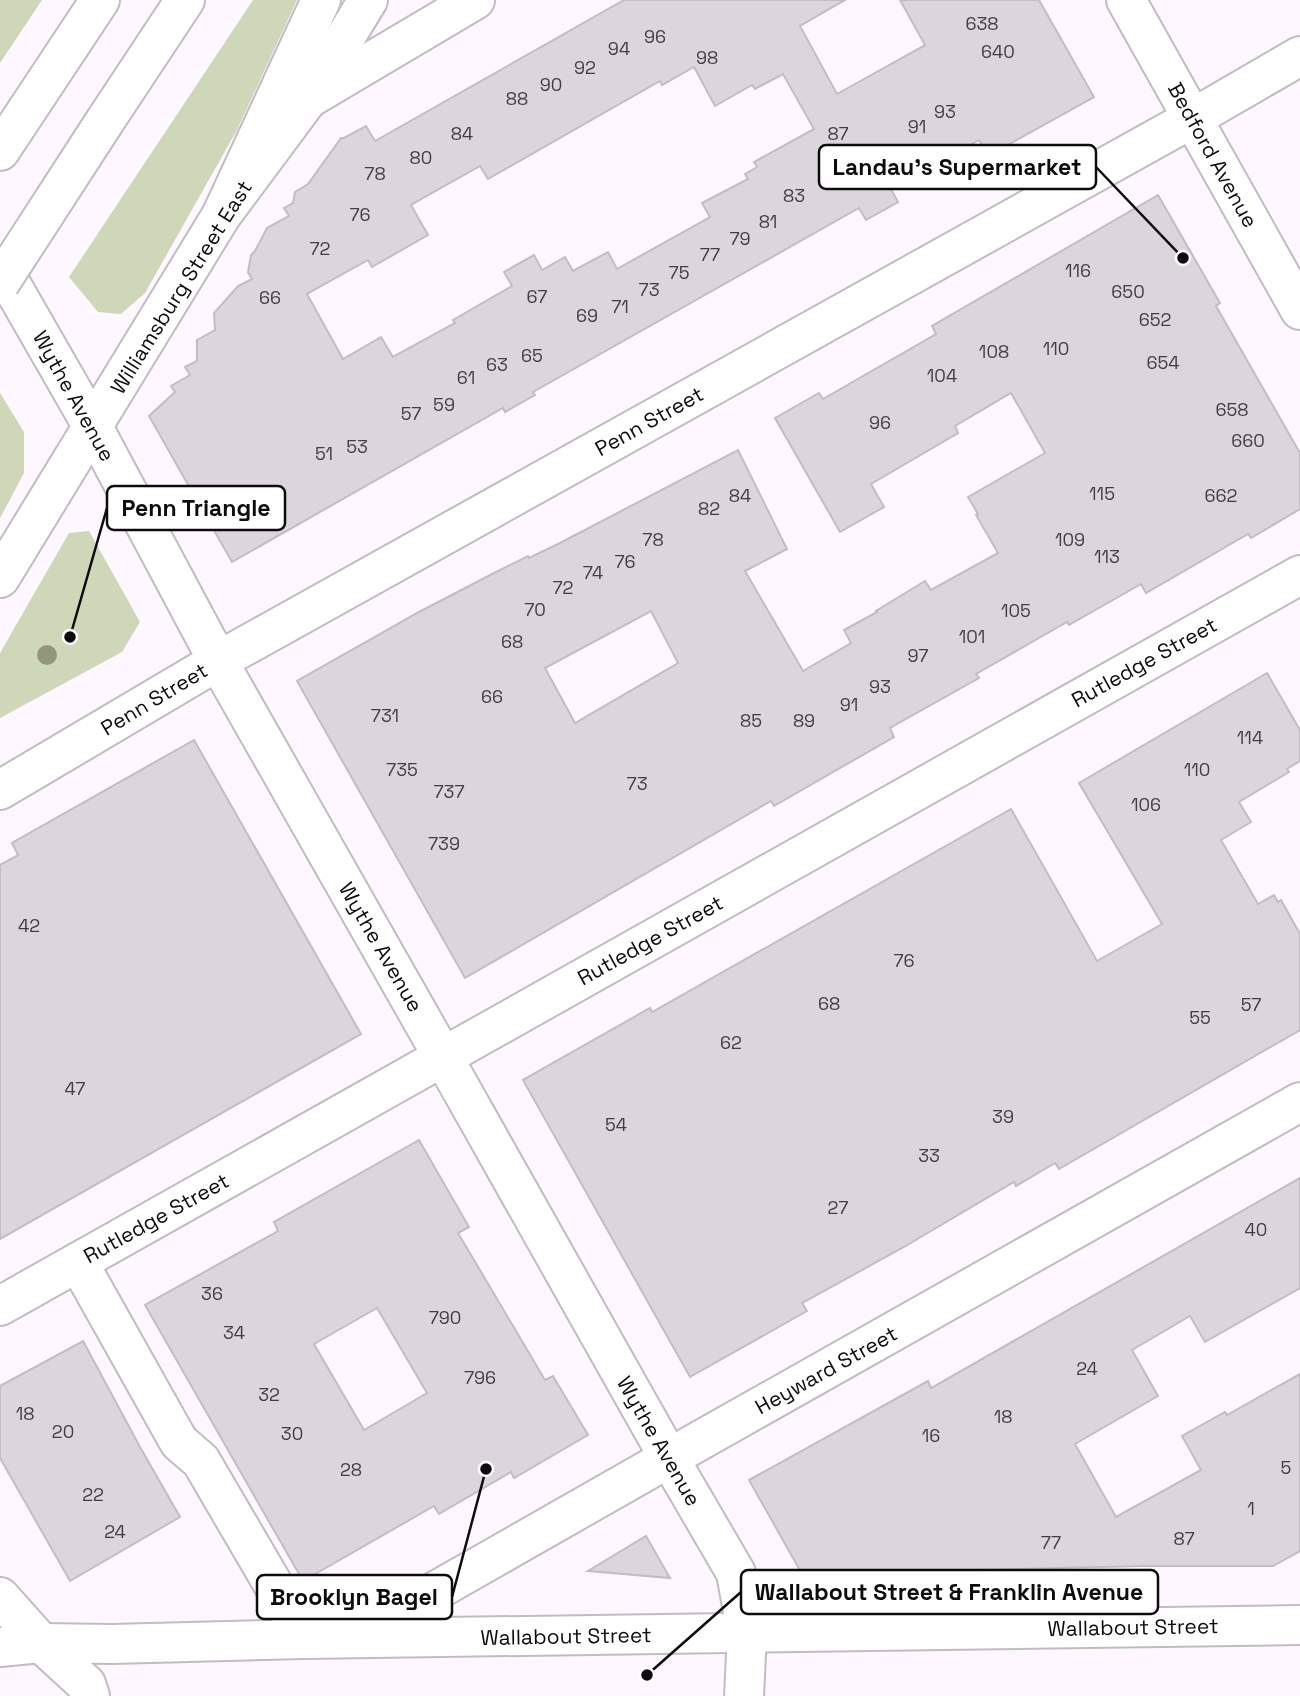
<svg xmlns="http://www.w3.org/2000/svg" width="1300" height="1696" viewBox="0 0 1300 1696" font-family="'Space Grotesk',sans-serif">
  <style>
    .green { fill: #ced7b8 }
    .building { fill: #dcd5dd; stroke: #c3bcc4; stroke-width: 2; fill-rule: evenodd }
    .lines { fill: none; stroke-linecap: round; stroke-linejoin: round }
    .minor-casing { stroke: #c2bbc3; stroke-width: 42 }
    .major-casing { stroke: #c2bbc3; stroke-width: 42 }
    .highway-casing { stroke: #c2bbc3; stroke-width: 42 }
    .minor { stroke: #fff; stroke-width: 38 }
    .major { stroke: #fff; stroke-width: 38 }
    .highway { stroke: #fff; stroke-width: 38 }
    .highway-bridge-casing { stroke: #c2bbc3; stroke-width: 42; stroke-linecap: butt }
    .highway-bridge { stroke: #fff; stroke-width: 38 }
    .tree { fill: #94967c }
    .labels { text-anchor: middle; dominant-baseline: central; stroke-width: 7; stroke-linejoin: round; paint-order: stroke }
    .number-label { font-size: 18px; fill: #413e42 }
    .street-label { font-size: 21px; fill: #0d0b0e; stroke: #fff }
    .leader { fill: none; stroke: #0d0b0e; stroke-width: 2.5 }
    .callout-dot { fill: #0d0b0e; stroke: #fff; stroke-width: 2.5 }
    .callout { fill: #fff; stroke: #0d0b0e; stroke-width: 2.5 }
    .callout-label { font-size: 23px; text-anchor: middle; font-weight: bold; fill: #0d0b0e }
  </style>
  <rect width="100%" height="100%" fill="#fef7ff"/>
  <!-- green -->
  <g class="green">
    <path d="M0 0H42L0 63Z"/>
    <path d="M253 0H297L237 130 145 293 121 314 98 312 69 277Z"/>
    <path d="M0 393 24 432V473L0 518Z"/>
    <path d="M89 531 140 622 122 652 0 718V653L69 533Z"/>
  </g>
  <!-- building -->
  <g class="building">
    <path d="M624 0H845L800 26 837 94 925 45 900 0H1039L1094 97 988 156 979 140 891 189 898 202 866 220 859 208 533 392 535 395 505 412 503 408 232 562 149 416 175 392 171 386 190 375 185 367 197 361V340L215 330 214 313 238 286 252 279 248 272 251 255 255 251 267 228 289 216 284 208 293 203 295 192 308 184 341 138H344L366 126 375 141ZM694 67 715 106 752 85 755 89 783 74 814 129 754 162 757 167 745 174 748 179 702 203 710 217 617 269 608 252 573 271 565 257 542 270 534 255 504 272 512 286 453 320 455 323 393 357 381 337 343 359 307 294 368 260 372 267 428 235 411 205 480 166 488 179 660 81 662 85Z"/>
    <path d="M1158 195 1220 303 1216 306 1300 453V509L1251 538 1248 534 1146 593 1141 584 1069 625 1067 622 976 674 979 678 890 728 894 737 774 806 771 801 465 978 297 681 419 612 496 572 528 556 529 558 560 543 738 450 787 549 745 571 803 671 851 643 844 630 877 612 876 611 925 581 931 590 998 553 976 515 978 514 968 497 1045 453 1011 393 955 426 958 433 871 484 884 507 840 532 775 418 819 393 823 399 936 334 932 326ZM651 611 678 663 575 723 545 668Z"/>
    <path d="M1267 673 1300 730V761L1287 769 1289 772 1239 802 1251 822 1221 840 1258 904 1274 895 1278 902 1281 900 1300 934V1030L1059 1169 1055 1163 1016 1186 1014 1182 904 1247 802 1303 807 1311 690 1377 523 1080 650 1008 652 1012 1011 809 1097 961 1162 924 1079 783Z"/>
    <path d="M194 740 361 1034 0 1239V865L18 855 12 843Z"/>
    <path d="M419 1140 469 1227 458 1233 545 1380 553 1376 588 1435 514 1478 511 1472 439 1514 434 1506 303 1581 145 1305 278 1231 274 1222ZM377 1308 427 1393 364 1430 314 1344Z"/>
    <path d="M1300 1178V1288L1205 1342 1190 1316 1132 1350 1158 1396 1075 1444 1116 1517 1201 1470 1182 1436 1225 1412 1227 1415 1300 1374V1551L1273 1566H1144L802 1574 749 1480 928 1381 931 1388Z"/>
    <path d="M83 1341 140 1447 180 1517 70 1581 0 1458V1386Z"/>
    <path d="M646 1536 670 1578 588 1571Z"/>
  </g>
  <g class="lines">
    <!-- minor casing -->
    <g class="minor-casing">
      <g id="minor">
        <path d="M308 99 475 0"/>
        <path d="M0 265 93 427 218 661 443 1057 669 1458 736 1573 747 1633 744 1696"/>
        <path d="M0 790 218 661 1193 118 1300 56"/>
        <path d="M78 1262 179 1442 201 1461 305 1639"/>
        <path d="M0 1306 1300 575"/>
        <path d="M353 1638 669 1458 1300 1102"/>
      </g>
    </g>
    <!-- major casing -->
    <g class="major-casing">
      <g id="major">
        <path d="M1126 0 1300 310"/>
        <path d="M0 578 221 216 308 99 368 0"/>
        <path d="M0 1597 41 1643 86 1684 90 1696"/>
        <path d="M0 1647 41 1643 112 1644 305 1639 1300 1625"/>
      </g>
    </g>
    <!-- highway casing -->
    <g class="highway-casing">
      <g id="highway">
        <path d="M105 121 185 0"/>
        <path d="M0 151 100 0"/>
        <path d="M221 216 321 0"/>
      </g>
    </g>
    <!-- minor -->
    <use href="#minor" class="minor"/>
    <!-- major -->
    <use href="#major" class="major"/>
    <!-- highway -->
    <use href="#highway" class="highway"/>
    <!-- highway-bridge casing -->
    <g class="highway-bridge-casing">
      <path id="highway-bridge" d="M0 283 105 121"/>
    </g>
    <!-- highway-bridge -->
    <use href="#highway-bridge" class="highway-bridge"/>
  </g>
  <!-- trees -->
  <circle class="tree" cx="47" cy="655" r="10"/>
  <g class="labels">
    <!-- number labels -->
    <g class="number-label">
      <text x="982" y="23">638</text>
      <text x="655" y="36">96</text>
      <text x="619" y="48">94</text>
      <text x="998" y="51">640</text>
      <text x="707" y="57">98</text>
      <text x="585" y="67">92</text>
      <text x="551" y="84">90</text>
      <text x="517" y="98">88</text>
      <text x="945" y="111">93</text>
      <text x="917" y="126">91</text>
      <text x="462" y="133">84</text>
      <text x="838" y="133">87</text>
      <text x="421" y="157">80</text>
      <text x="375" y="173">78</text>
      <text x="794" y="195">83</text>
      <text x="360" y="214">76</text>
      <text x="768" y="221">81</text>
      <text x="740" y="238">79</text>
      <text x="320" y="248">72</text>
      <text x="710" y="254">77</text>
      <text x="1078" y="270">116</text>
      <text x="679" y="272">75</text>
      <text x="649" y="289">73</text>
      <text x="1128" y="291">650</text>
      <text x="537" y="296">67</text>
      <text x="270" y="297">66</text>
      <text x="620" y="306">71</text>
      <text x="587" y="315">69</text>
      <text x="1155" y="319">652</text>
      <text x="1056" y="348">110</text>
      <text x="994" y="351">108</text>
      <text x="532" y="355">65</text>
      <text x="1163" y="362">654</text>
      <text x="497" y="364">63</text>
      <text x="942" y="375">104</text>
      <text x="466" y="377">61</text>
      <text x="444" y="404">59</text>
      <text x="1232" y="409">658</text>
      <text x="411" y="413">57</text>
      <text x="880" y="422">96</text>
      <text x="1248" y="440">660</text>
      <text x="357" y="446">53</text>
      <text x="324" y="453">51</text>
      <text x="1102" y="493">115</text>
      <text x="740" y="495">84</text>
      <text x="1221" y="495">662</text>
      <text x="709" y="508">82</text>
      <text x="653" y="539">78</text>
      <text x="1070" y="539">109</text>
      <text x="1107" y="556">113</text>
      <text x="625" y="561">76</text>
      <text x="593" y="572">74</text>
      <text x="563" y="587">72</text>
      <text x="535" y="609">70</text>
      <text x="1016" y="610">105</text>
      <text x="972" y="636">101</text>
      <text x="512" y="641">68</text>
      <text x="918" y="655">97</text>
      <text x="880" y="686">93</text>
      <text x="492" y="696">66</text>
      <text x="849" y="704">91</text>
      <text x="385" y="715">731</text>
      <text x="751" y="720">85</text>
      <text x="804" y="720">89</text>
      <text x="1250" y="737">114</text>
      <text x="402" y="769">735</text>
      <text x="1197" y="769">110</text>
      <text x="637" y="783">73</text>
      <text x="449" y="791">737</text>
      <text x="1146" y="804">106</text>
      <text x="444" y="843">739</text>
      <text x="29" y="925">42</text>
      <text x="904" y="960">76</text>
      <text x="829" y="1003">68</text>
      <text x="1251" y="1004">57</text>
      <text x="1200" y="1017">55</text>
      <text x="731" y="1042">62</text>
      <text x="75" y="1088">47</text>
      <text x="1003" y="1116">39</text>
      <text x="616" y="1124">54</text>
      <text x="929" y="1155">33</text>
      <text x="838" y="1207">27</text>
      <text x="1256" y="1229">40</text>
      <text x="212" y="1293">36</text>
      <text x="445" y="1317">790</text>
      <text x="234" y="1332">34</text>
      <text x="1087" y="1368">24</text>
      <text x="480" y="1377">796</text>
      <text x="269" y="1394">32</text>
      <text x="25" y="1413">18</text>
      <text x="1003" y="1416">18</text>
      <text x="63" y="1431">20</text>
      <text x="292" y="1433">30</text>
      <text x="931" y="1435">16</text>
      <text x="1286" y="1467">5</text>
      <text x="351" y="1469">28</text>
      <text x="93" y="1494">22</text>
      <text x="1251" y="1508">1</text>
      <text x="115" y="1531">24</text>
      <text x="1184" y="1538">87</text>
      <text x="1051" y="1542">77</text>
    </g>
    <!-- street labels -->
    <g class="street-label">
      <text transform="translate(1213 155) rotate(61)">Bedford Avenue</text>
      <text transform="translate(181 287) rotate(-58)">Williamsburg Street East</text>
      <text transform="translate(74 396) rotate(61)">Wythe Avenue</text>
      <text transform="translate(649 421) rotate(-29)">Penn Street</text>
      <text transform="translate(1144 662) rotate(-29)">Rutledge Street</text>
      <text transform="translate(154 699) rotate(-31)">Penn Street</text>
      <text transform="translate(650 940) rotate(-29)">Rutledge Street</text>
      <text transform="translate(381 947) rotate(60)">Wythe Avenue</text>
      <text transform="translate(156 1218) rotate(-29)">Rutledge Street</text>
      <text transform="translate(826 1370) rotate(-29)">Heyward Street</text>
      <text transform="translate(659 1441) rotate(60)">Wythe Avenue</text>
      <text transform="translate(1133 1627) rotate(-1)">Wallabout Street</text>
      <text transform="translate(566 1636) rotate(-1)">Wallabout Street</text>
    </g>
  </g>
  <!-- callouts -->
  <path class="leader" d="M1183 258L1096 167M70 637L107 508M647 1675L741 1592M486 1469L452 1597"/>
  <g class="callout-dot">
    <circle cx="1183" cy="258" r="7"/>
    <circle cx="70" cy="637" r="7"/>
    <circle cx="647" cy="1675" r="7"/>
    <circle cx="486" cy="1469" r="7"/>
  </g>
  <g class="callout">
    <rect x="819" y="145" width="277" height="44" rx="7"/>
    <rect x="107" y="486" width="178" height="44" rx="7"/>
    <rect x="741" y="1570" width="417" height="44" rx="7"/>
    <rect x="257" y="1575" width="195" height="44" rx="7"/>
  </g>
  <g class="callout-label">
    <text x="957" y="175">Landau's Supermarket</text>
    <text x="196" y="516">Penn Triangle</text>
    <text x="949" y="1600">Wallabout Street &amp; Franklin Avenue</text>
    <text x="354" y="1605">Brooklyn Bagel</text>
  </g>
</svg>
